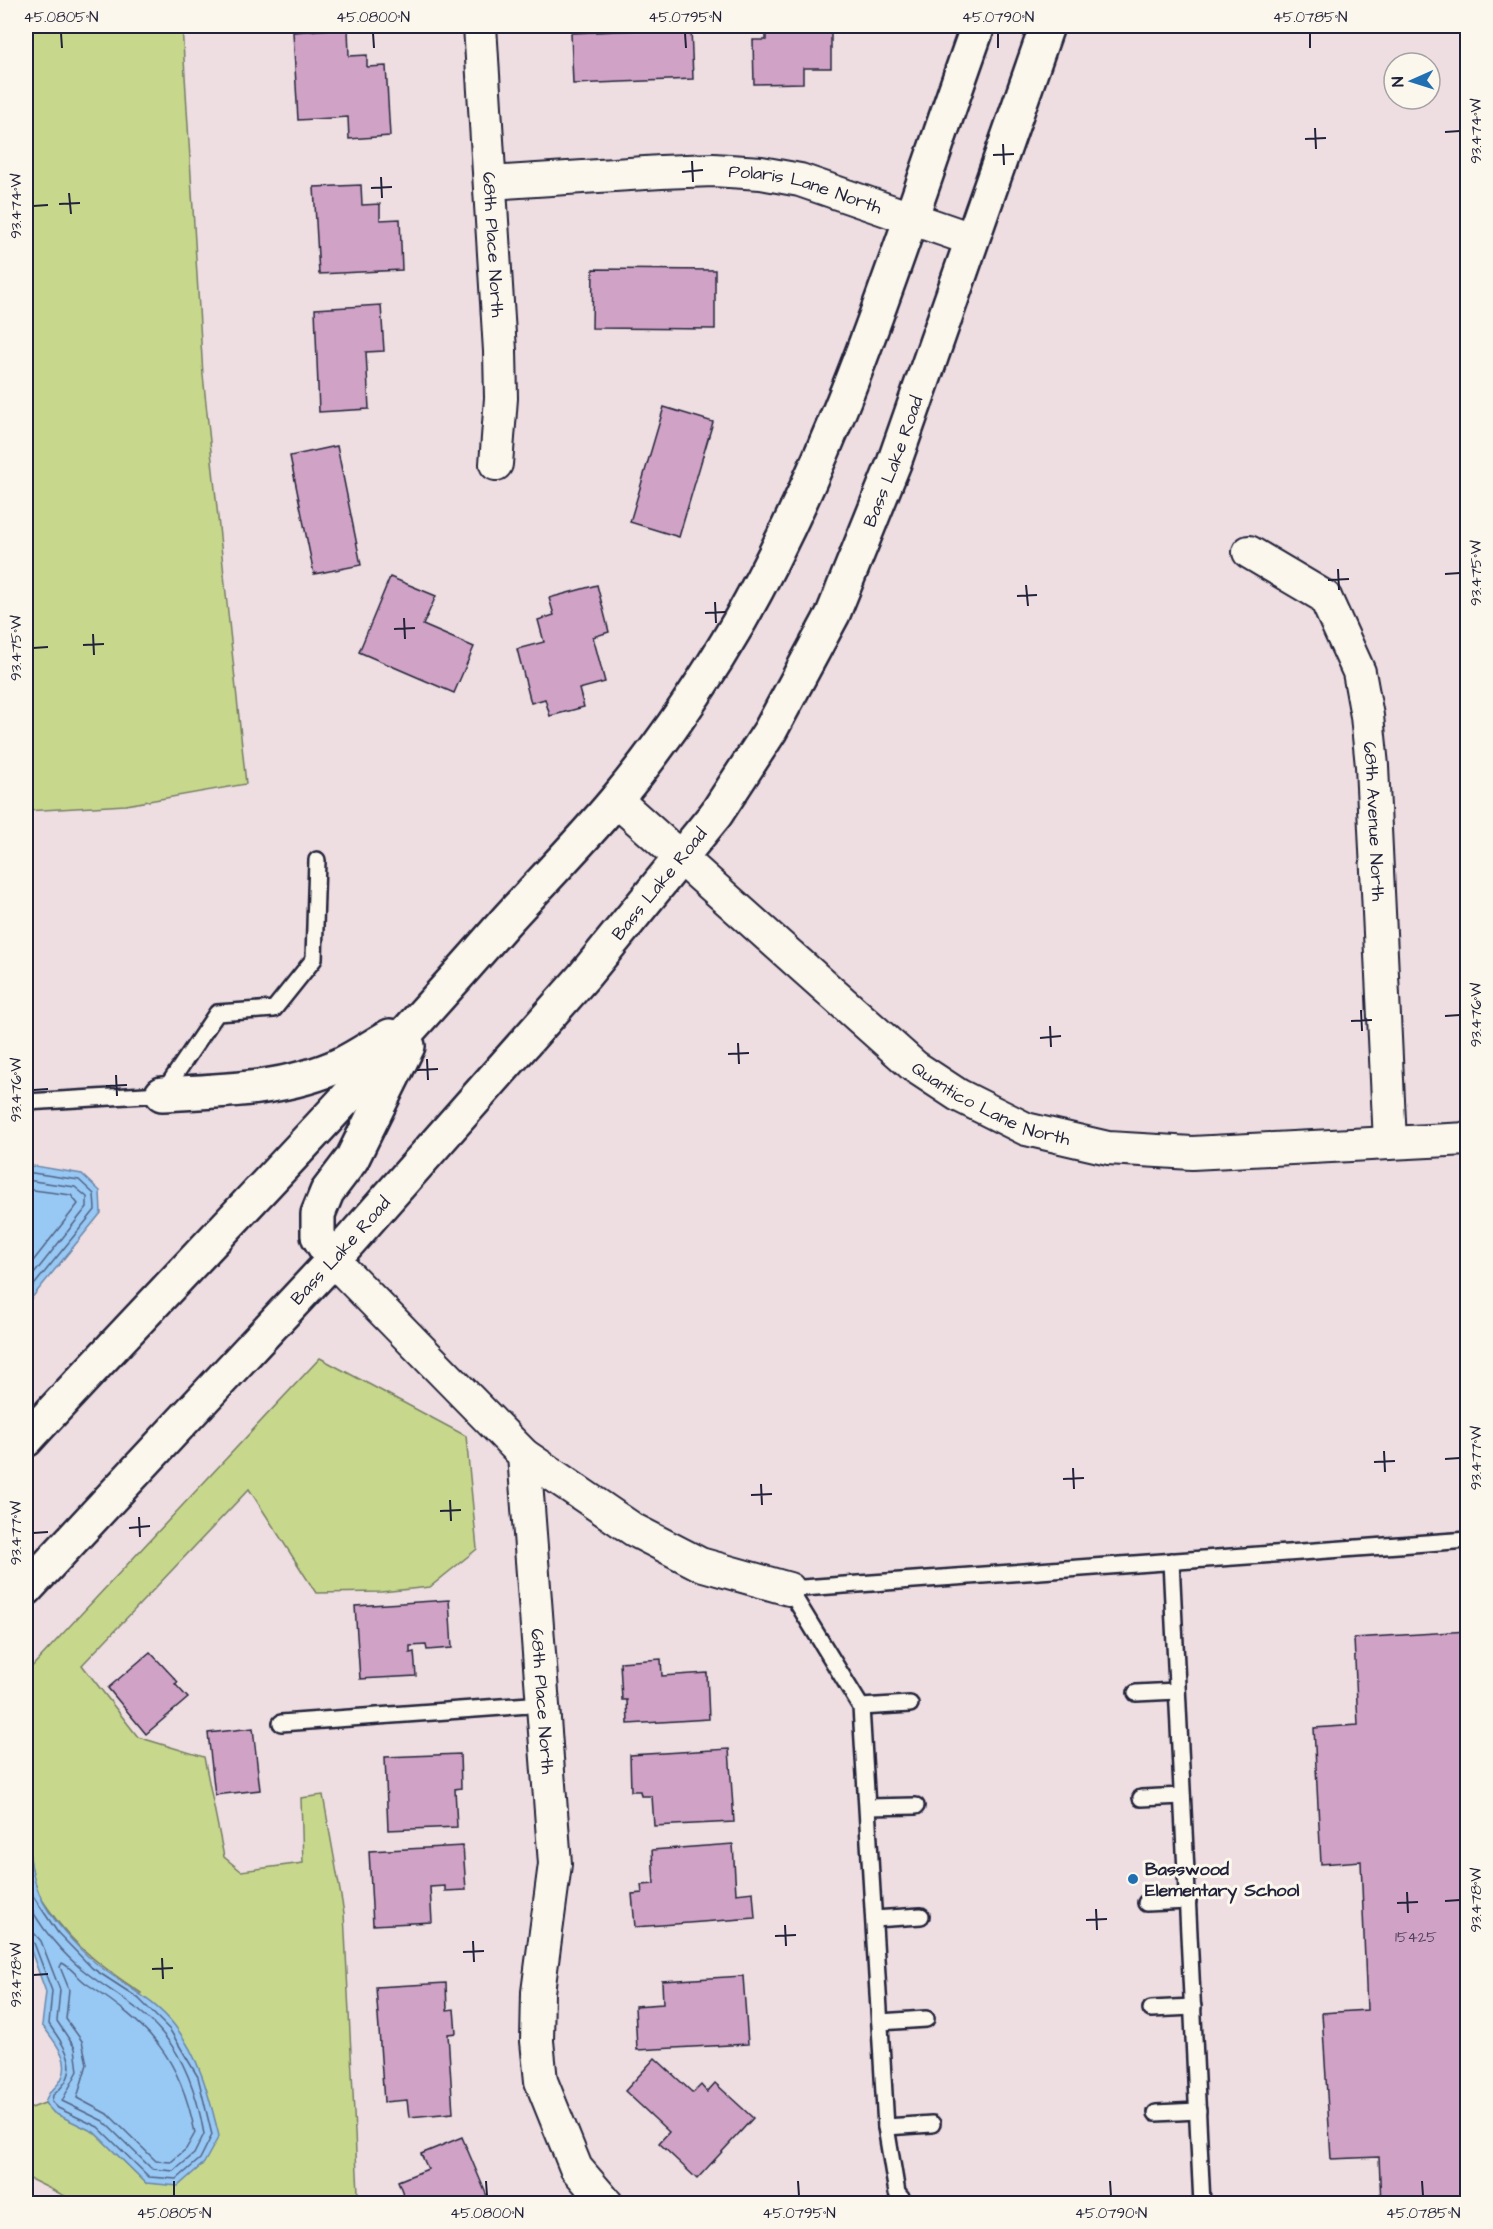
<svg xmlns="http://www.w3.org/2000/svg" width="1493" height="2229" viewBox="0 0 1493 2229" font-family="'Architects Daughter',sans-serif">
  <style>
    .green { fill: #c7d88d; stroke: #747d64; stroke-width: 1.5 }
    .water { fill: #98c8f4; stroke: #6986aa; stroke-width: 1.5 }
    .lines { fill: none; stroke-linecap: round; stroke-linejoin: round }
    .shore { stroke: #516485; stroke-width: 1.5 }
    .building { fill: #d0a3c6; stroke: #22223b; stroke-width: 1.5 }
    .lane-casing { stroke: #22223b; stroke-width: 20 }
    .street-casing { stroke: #22223b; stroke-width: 36 }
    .secondary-casing { stroke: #22223b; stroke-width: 38 }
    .lane { stroke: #fbf7ec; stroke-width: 15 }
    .street { stroke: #fbf7ec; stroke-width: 32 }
    .secondary { stroke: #fbf7ec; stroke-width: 33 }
    .ticks { fill: none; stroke: #22223b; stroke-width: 2 }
    .poi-dot { fill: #1f6fb2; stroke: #fbf7ec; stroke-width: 2 }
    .labels { text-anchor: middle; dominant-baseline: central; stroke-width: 6; stroke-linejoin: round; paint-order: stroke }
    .number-label { font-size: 15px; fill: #4e425e }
    .street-label { font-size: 18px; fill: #22223b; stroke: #fbf7ec }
    .poi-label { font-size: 18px; font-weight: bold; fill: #22223b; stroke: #fbf7ec; text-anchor: start }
    .neatline { fill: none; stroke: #22223b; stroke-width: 2 }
    .ticks-label { font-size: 15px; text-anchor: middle; fill: #22223b }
  </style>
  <rect width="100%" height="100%" fill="#eedee1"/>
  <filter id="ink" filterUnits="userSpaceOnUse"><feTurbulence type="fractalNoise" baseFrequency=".0167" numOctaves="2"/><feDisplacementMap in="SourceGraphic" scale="12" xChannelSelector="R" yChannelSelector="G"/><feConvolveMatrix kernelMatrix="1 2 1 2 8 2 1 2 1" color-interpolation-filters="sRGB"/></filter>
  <g filter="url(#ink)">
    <!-- green -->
    <g class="green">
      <path d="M26 26H182L203 375 246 784 126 805 26 811Z"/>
      <path d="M320 1358 466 1436 477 1549 430 1587 381 1592 316 1593 249 1489 82 1665 138 1737 204 1757 224 1857 241 1871 303 1863 301 1798 323 1795 344 1913 358 2193 363 2203H79L26 2177V2110L45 2103 54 2113 94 2132 146 2183 141 1993C106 1970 74 1947 50 1911 46 1905 41 1899 38 1892 17 1831 26 1739 26 1673Z"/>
    </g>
    <!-- water -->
    <g class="water">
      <path d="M35 1166 82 1174 100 1191 101 1213 26 1305V1167Z"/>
      <path d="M26 1798C28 1829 27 1864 39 1893 48 1916 77 1948 97 1964 123 1985 154 1999 175 2026 201 2060 209 2096 219 2136L204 2163 178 2186 146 2183 94 2132 54 2113 45 2103C48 2092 51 2092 58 2084 75 2063 55 2042 42 2025L46 1992 26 1937Z"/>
    </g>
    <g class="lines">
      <!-- shore -->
      <g class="shore">
        <path d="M26 1172 79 1180 94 1194 95 1210 26 1295"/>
        <path d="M26 1180 75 1187 87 1197V1207L26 1284"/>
        <path d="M26 1189 71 1195 78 1204 26 1270"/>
        <path d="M26 1862 33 1896 58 1933 92 1968 138 1998 170 2030 198 2077 212 2135 200 2159 177 2179 149 2177 98 2127 58 2108 52 2102 53 2095C84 2071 66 2049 49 2024L52 1991 34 1943 26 1939"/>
        <path d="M26 1897C37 1925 64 1956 88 1974 114 1994 142 2008 163 2034 187 2062 198 2099 204 2134L194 2154 174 2171 152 2169 103 2121 62 2101 78 2071 75 2048 57 2021 60 1990 41 1941 34 1933 26 1931"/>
        <path d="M62 1963C71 1967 78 1978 87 1984 150 2026 180 2056 195 2133L186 2149 171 2162 156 2161 109 2115 77 2098 87 2064 82 2041 66 2019 69 1989 60 1967Z"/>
      </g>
    </g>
    <!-- building -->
    <g class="building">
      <path d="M766 26H831V68H803V83L754 84 753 40H766Z"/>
      <path d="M348 28 349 56 367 55V67L386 66 390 136 349 139 348 117 298 120 293 32Z"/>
      <path d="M691 28 693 79 573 84 571 33Z"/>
      <path d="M361 185 362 205 380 204V220L400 219 402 270 319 274 314 187Z"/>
      <path d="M593 269 715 270V329L592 328Z"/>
      <path d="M381 305 384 351 366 352 369 409 319 412 315 309Z"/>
      <path d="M664 407 713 422 679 537 630 522Z"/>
      <path d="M337 446 361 565 314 574 290 456Z"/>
      <path d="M390 577 436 596 423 625 474 647 454 693 359 652Z"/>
      <path d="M597 585 609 632 593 637 605 682 579 689 584 707 550 716 545 699 531 703 517 649 544 642 538 620 554 615 549 598Z"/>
      <path d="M449 1600 452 1648 427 1650 426 1645 410 1646V1653L414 1652 416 1676 360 1679 355 1606Z"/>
      <path d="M1468 1631V2204H1381L1379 2157 1331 2159 1322 2013 1367 2010 1361 1861 1321 1864 1314 1728 1358 1725 1354 1638Z"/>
      <path d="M150 1652 178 1682 175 1684 188 1698 146 1734 108 1688Z"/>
      <path d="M661 1659 662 1676 707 1673 709 1719 628 1724 627 1700H622L620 1662Z"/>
      <path d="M253 1728 260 1790 215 1795 208 1733Z"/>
      <path d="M729 1749 734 1822 654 1826 652 1796H641L640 1791H631L630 1755Z"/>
      <path d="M460 1754 461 1788 455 1789 457 1827 388 1830 385 1757Z"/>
      <path d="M733 1844 736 1894 753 1892 755 1918 635 1927 632 1894 642 1893 641 1885 654 1884 652 1850Z"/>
      <path d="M463 1846 466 1890 445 1891V1886L430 1887 432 1922 373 1925 369 1851Z"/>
      <path d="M743 1976 748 2044 637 2050 635 2006 663 2004 662 1981Z"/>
      <path d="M446 1983 447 2010 454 2009 456 2033 448 2034 453 2113 409 2117 407 2100 384 2102 376 1987Z"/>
      <path d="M655 2058 693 2093 701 2085 707 2092 715 2083 753 2118 697 2179 659 2143 669 2132 625 2091Z"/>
      <path d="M462 2137 487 2196 468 2204H407L398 2181 428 2169 421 2154Z"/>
    </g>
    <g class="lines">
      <!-- lane casing -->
      <g class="lane-casing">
        <g id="lane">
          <path d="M26 1102 162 1094 217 1013 274 1009 314 959 317 860"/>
          <path d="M1171 1561 1202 2204"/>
          <path d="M1136 1693 1177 1691"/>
          <path d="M861 1707 910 1704"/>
          <path d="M281 1723 543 1704"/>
          <path d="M1141 1798 1182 1796"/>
          <path d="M868 1807 916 1806"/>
          <path d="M1146 1903 1188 1901"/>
          <path d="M874 1919 921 1916"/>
          <path d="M1151 2009 1193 2007"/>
          <path d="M880 2022 926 2019"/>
          <path d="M1156 2113 1198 2111"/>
          <path d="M886 2127 932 2124"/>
          <path d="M906 2204 897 2193 886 2127 861 1707 789 1589 1468 1540"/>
        </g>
      </g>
      <!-- street casing -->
      <g class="street-casing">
        <g id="street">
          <path id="s1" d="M480 26 500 351 501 398 496 464"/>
          <path id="s2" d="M490 183 661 172 713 170 761 173 800 180 971 239"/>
          <path id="s3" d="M1249 552 1325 597 1359 672 1367 716 1372 766 1390 1142"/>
          <path id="s4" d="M616 800 914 1066 958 1095 1026 1129 1108 1148 1192 1153 1468 1139"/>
          <path id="s5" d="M333 1260 524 1455 555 1864 538 1992 537 2041 541 2081 576 2168 607 2204"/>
          <path d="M524 1455 634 1530 700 1564 789 1589"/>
        </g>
      </g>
      <!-- secondary casing -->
      <g class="secondary-casing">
        <g id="secondary">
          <path d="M162 1094C222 1091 286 1090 342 1064 358 1056 374 1045 390 1036"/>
          <path d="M333 1260 318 1236V1214L327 1192 352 1159 408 1046"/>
          <path d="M26 1440C185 1268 350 1100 504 923 541 882 580 843 615 801 661 746 703 684 739 622 845 435 906 227 978 26"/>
          <path id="s6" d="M26 1589 333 1260 584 976 716 814 770 731 833 614 894 463 1047 26"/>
        </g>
      </g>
      <!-- lane -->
      <use href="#lane" class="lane"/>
      <!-- street -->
      <use href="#street" class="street"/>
      <!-- secondary -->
      <use href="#secondary" class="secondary"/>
    </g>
  </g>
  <!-- ticks -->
  <path class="ticks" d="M61 33 62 48M373 33 374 48M685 33 686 48M998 33V48M1310 33V48M1315 128 1316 149M1445 132 1460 131M1305 139 1326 138M1003 144 1004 165M993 155 1014 154M692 161 693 182M682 172 703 170M381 177 382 198M371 188 392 187M69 193 71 214M59 204 80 203M33 206 48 205M1338 569 1339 590M1445 574 1460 573M1328 580 1349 579M1026 585 1028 606M1017 596 1037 595M715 602 716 623M705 613 726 612M404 618 405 639M394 629 415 628M93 634 94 655M83 645 104 644M33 648 48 647M1361 1010 1362 1031M1445 1016 1460 1015M1351 1021 1372 1020M1050 1026 1051 1047M1040 1038 1061 1036M738 1043 739 1064M728 1054 749 1053M427 1059 428 1080M417 1070 438 1069M116 1075 117 1096M106 1086 127 1085M33 1090 48 1089M1384 1451 1385 1472M1445 1459 1460 1458M1374 1462 1395 1461M1073 1468 1074 1489M1063 1479 1084 1478M761 1484 762 1505M751 1495 772 1494M450 1500 451 1521M440 1511 461 1510M139 1517 140 1537M129 1528 150 1526M33 1533 48 1532M1407 1892 1408 1913M1445 1901 1460 1900M1397 1903 1418 1902M1096 1909 1097 1930M1086 1920 1107 1919M785 1925 786 1946M775 1936 796 1935M473 1941 474 1962M463 1952 484 1951M162 1958 163 1979M152 1969 173 1968M33 1975 48 1974M174 2181V2196M486 2181 487 2196M798 2181 799 2196M1110 2181 1111 2196M1422 2181 1423 2196"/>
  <!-- markers -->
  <circle class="poi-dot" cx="1133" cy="1879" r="6"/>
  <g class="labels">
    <!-- number labels -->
    <g class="number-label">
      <text x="1416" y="1937">15425</text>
    </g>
    <!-- street labels -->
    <g class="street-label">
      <text stroke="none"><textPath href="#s2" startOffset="318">Polaris Lane North</textPath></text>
      <text stroke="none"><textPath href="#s1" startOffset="219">68th Place North</textPath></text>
      <text stroke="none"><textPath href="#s6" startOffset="1434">Bass Lake Road</textPath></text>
      <text stroke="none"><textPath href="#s3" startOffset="321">68th Avenue North</textPath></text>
      <text stroke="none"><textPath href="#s6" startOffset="948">Bass Lake Road</textPath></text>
      <text stroke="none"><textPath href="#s4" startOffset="486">Quantico Lane North</textPath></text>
      <text stroke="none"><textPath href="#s6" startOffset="462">Bass Lake Road</textPath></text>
      <text stroke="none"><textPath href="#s5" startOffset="520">68th Place North</textPath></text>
    </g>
    <!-- poi labels -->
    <g class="poi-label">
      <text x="1145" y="1869">Basswood<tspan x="1145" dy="21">Elementary School</tspan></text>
    </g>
  </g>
  <!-- margin -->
  <rect width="1493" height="2229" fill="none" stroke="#fbf7ec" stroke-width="66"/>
  <!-- north arrow -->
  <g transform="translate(1412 81) rotate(267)"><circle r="28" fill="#fbf7ec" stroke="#a4a2a5" stroke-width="1.5"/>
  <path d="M0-4.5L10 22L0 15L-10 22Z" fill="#1f6fb2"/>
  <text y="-9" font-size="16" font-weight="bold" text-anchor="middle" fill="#22223b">N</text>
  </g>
  <rect x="33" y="33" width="1427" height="2163" class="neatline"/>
  <g class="ticks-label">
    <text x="61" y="22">45.0805°N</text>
    <text x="373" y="22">45.0800°N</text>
    <text x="685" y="22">45.0795°N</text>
    <text x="998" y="22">45.0790°N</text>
    <text x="1310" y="22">45.0785°N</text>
    <text transform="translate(1476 131) rotate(-90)" y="5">93.474°W</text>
    <text transform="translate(16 206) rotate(-90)" y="5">93.474°W</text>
    <text transform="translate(1476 573) rotate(-90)" y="5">93.475°W</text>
    <text transform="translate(16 648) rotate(-90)" y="5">93.475°W</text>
    <text transform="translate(1476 1015) rotate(-90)" y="5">93.476°W</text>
    <text transform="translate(16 1090) rotate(-90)" y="5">93.476°W</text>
    <text transform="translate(1476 1458) rotate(-90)" y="5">93.477°W</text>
    <text transform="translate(16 1533) rotate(-90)" y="5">93.477°W</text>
    <text transform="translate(1476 1900) rotate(-90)" y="5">93.478°W</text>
    <text transform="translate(16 1975) rotate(-90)" y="5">93.478°W</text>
    <text x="174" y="2218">45.0805°N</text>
    <text x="487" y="2218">45.0800°N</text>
    <text x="799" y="2218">45.0795°N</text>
    <text x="1111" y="2218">45.0790°N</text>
    <text x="1423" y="2218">45.0785°N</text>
  </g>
</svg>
